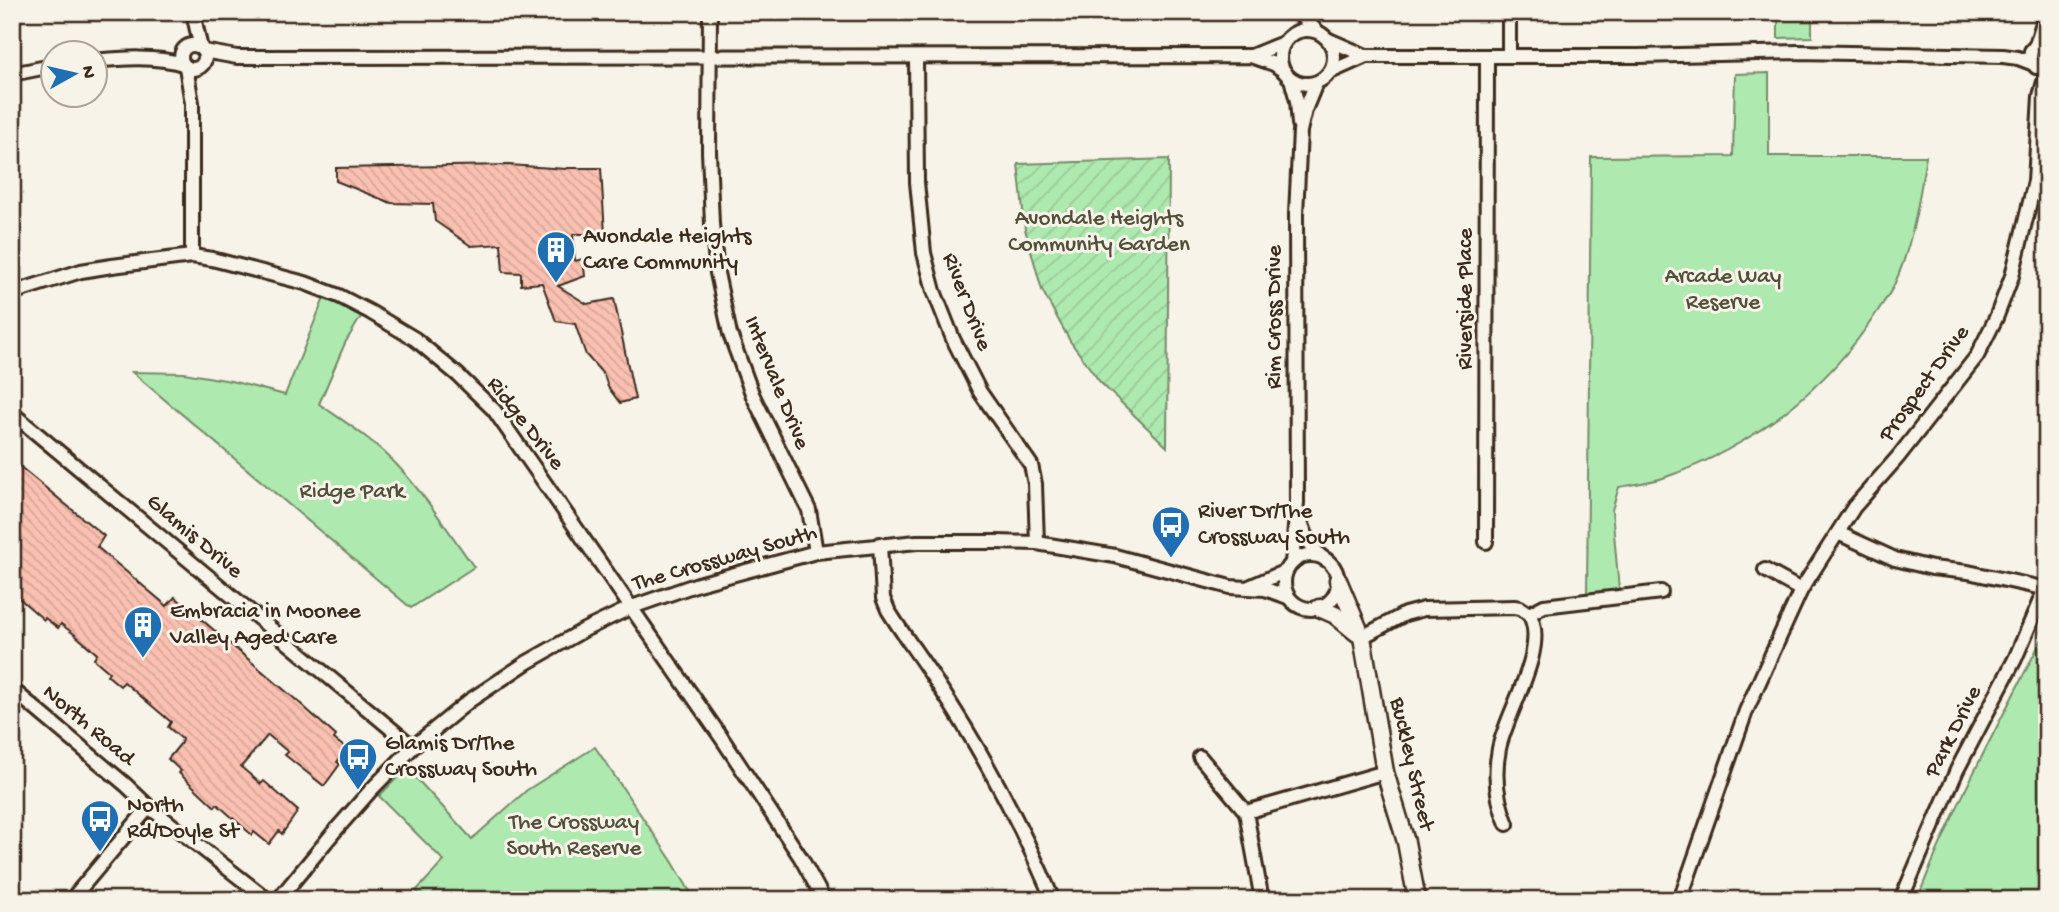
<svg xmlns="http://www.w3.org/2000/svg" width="2059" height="912" viewBox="0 0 2059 912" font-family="'Gochi Hand',sans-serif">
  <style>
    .park { fill: #aeeab0; stroke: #748a67; stroke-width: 2 }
    .garden { fill: url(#garden-furrows); stroke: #748a67; stroke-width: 2 }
    .building { fill: url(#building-back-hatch); stroke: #3b2a1e; stroke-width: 2 }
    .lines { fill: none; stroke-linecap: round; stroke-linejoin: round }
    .minor-casing { stroke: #3b2a1e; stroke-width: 18 }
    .tertiary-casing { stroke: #3b2a1e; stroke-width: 21 }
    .minor { stroke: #f7f3e8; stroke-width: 12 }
    .tertiary { stroke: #f7f3e8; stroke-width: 16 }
    .labels { text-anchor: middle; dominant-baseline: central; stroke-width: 6; stroke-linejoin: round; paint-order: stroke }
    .park-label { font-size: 23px; fill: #52503b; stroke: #f7f3e8 }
    .poi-label { font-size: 23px; fill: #3b2a1e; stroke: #f7f3e8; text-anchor: start }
    .street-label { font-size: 23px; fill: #3b2a1e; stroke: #f7f3e8 }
  </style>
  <defs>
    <pattern id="garden-furrows" width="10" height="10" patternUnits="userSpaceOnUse" patternTransform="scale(1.75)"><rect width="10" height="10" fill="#aeeab0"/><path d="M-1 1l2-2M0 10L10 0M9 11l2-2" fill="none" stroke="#97c997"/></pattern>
    <pattern id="building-back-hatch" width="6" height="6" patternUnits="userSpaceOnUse" patternTransform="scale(1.75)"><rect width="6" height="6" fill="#fac0b1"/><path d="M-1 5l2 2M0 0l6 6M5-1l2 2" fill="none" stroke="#d7a598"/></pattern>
  </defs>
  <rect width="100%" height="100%" fill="#f7f3e8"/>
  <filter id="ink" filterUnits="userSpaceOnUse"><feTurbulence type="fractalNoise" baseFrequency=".0143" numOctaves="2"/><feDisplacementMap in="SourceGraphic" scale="14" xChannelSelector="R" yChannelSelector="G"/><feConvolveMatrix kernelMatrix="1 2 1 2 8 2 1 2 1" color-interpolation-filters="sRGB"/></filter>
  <g filter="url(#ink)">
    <!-- park -->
    <g class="park">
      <path d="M1778 12H1812V37L1778 38Z"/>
      <path d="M1769 73V156H1926C1919 200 1913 244 1894 285 1890 294 1883 303 1877 312 1828 388 1752 447 1666 477 1652 482 1635 484 1619 487L1612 510 1619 590 1587 594 1591 157 1733 156 1735 74Z"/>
      <path d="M324 298 362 315 345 343 319 404C345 422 374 440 396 464 425 495 449 532 474 567L411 608 132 372 184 373 231 381 285 395Z"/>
      <path d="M2047 637V900H1917C1952 810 1998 725 2042 639Z"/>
      <path d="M595 747 672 861 695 900H426L416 891 444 861 379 796 407 768 472 839 527 790Z"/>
    </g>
    <!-- garden -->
    <path class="garden" d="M1169 159 1167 447 1100 382 1070 341 1042 290 1025 229 1018 164Z"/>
    <!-- building -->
    <g class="building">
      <path d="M509 165 566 169 567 168H601L605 234H573L575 261 583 259 585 276 558 286 587 304 614 299 635 399 620 403 608 387 604 375 586 355 575 324 556 321 542 283 521 285V273L503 272 501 244 471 246 435 221 433 204 391 203 336 181V168Z"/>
      <path d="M12 460 104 536 97 547 167 606 175 597 302 705 336 736 334 739 348 750 337 762 340 764 324 786 285 755 288 752 268 735 241 767 261 784 264 781 298 811 282 834 279 831 269 844 254 832 252 835 217 804 215 807 179 773 181 771 168 759 181 743 182 739 168 727 171 722 124 682 120 686 107 675 109 672 94 659 97 654 74 634 61 624 58 628 45 618 44 620 12 592Z"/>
    </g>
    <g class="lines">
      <!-- minor casing -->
      <g class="minor-casing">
        <g id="minor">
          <path d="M193 12 201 49"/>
          <path d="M710 12 709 151 712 224 717 273 730 334 753 396 809 510 816 552"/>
          <path d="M1297 12 1317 31"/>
          <path d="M1509 12V56"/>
          <circle cx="1307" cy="57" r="27"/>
          <path d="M1329 40 1366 56"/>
          <path d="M2036 45 2046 13"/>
          <circle cx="193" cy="57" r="12"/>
          <path d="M203 51 237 57 1251 56 1274 64 1285 72"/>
          <path d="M1251 56 1283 43"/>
          <path d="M916 57 917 182 924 253 934 291 953 339 980 392 1031 465 1035 484 1037 543"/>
          <path d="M94 61C124 58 155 56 183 64"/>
          <path d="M186 67 192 103V256"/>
          <path d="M2036 67 2030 59 2031 51 2036 45 2047 44"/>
          <path d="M1330 72 1366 56H1639L1798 52 2003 56 2018 58 2034 64"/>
          <path d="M12 74 52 66"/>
          <path d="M1291 79 1297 101 1299 124"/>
          <path d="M12 293 81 271 112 266 192 256 212 259 305 283 339 296 370 312 415 339 458 375 494 410 721 737 801 858 824 900"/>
          <path d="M12 413 413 747"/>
          <path d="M1299 513C1303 531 1309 547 1323 558"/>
          <path d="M1838 533 1895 559 1932 568 1968 572 2047 589"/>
          <path d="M1486 542 1487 56"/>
          <path d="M880 544 883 598 888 610C902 633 918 654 933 677 980 747 1020 822 1053 900"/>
          <circle cx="1311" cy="582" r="27"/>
          <path d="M1292 563 1297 503 1296 214 1300 131 1305 110 1316 83"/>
          <path d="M1765 570 1801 590"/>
          <path d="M1249 587 1286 571"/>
          <path d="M1529 614 1544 606 1661 592"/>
          <path d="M1362 637 1405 614 1424 609 1514 607 1520 608 1529 614"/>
          <path d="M12 689 126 785 149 807 268 900"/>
          <path d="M1200 757 1246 812 1262 900"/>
          <path d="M1246 812 1385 772"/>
          <path d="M1507 824C1497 801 1494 774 1499 749 1505 715 1550 647 1529 614"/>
          <path d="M71 900 149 807"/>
          <path d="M278 900 334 832 371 790 413 747 469 701 526 663 584 630 632 607 698 584 816 552 917 542H995L1037 543 1115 556 1230 587 1265 589 1288 597"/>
          <path d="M1680 900 1746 711 1801 590 1854 507 1898 457 1977 356 1996 318 2012 276 2035 181 2040 96 2047 71"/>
          <path d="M1901 900 1957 770 2015 659 2047 584"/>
        </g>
      </g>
      <!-- tertiary casing -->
      <g class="tertiary-casing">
        <g id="tertiary">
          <path d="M1338 580 1362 637 1385 772 1406 842 1417 900"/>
          <path d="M1319 608 1335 615 1357 633"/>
        </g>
      </g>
      <!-- minor -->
      <use href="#minor" class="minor"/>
      <!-- tertiary -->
      <use href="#tertiary" class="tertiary"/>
    </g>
  </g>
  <!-- icons -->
  <defs>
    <g id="building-pin" transform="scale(2.0125)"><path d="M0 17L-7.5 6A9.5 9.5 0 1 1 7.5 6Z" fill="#1f6fb2" stroke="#f7f3e8"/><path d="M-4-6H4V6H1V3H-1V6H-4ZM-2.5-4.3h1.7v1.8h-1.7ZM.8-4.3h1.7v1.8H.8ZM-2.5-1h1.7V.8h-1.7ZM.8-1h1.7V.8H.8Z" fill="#fff"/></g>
    <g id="bus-pin" transform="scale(2.0125)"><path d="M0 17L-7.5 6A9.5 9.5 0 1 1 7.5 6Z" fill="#1f6fb2" stroke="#f7f3e8"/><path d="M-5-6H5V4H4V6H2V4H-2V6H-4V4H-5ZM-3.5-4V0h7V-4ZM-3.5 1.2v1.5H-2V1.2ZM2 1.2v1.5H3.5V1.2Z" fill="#fff"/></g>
  </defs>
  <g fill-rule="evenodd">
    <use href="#building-pin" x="556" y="250"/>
    <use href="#bus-pin" x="1171" y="525"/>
    <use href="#building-pin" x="143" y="625"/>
    <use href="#bus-pin" x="358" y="757"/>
    <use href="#bus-pin" x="100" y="819"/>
  </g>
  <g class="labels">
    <!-- park labels -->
    <g class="park-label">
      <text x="1099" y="219">Avondale Heights<tspan x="1099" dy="26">Community Garden</tspan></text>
      <text x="1723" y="277">Arcade Way<tspan x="1723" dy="26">Reserve</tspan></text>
      <text x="352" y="492">Ridge Park</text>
      <text x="574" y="823">The Crossway<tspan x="574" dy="26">South Reserve</tspan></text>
    </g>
    <!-- poi labels -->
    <g class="poi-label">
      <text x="583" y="237">Avondale Heights<tspan x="583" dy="26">Care Community</tspan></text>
      <text x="1198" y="512">River Dr/The<tspan x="1198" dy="26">Crossway South</tspan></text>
      <text x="170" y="612">Embracia in Moonee<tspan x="170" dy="26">Valley Aged Care</tspan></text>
      <text x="385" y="744">Glamis Dr/The<tspan x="385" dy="26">Crossway South</tspan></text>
      <text x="127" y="806">North<tspan x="127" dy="26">Rd/Doyle St</tspan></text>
    </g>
    <!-- street labels -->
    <g class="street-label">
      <text transform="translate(1466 299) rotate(-90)">Riverside Place</text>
      <text transform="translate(966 302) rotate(69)">River Drive</text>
      <text transform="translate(1275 317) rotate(-90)">Rim Cross Drive</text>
      <text transform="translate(776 383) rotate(68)">Intervale Drive</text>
      <text transform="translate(1925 384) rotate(-54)">Prospect Drive</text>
      <text transform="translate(525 424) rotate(52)">Ridge Drive</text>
      <text transform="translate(194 537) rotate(40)">Glamis Drive</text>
      <text transform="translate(725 559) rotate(-16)">The Crossway South</text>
      <text transform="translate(88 726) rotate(40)">North Road</text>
      <text transform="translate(1954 732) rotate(-63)">Park Drive</text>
      <text transform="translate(1411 764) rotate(77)">Buckley Street</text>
    </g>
  </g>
  <!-- margin -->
  <rect width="2059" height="912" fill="none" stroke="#f7f3e8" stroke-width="42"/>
  <rect x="21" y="21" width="2017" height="870" fill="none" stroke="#3b2a1e" stroke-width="2.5" filter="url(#ink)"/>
  <!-- north arrow -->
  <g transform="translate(74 74) rotate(82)"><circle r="33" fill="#f7f3e8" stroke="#aca397" stroke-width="2"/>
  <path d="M0-5L12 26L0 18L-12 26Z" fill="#1f6fb2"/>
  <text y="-10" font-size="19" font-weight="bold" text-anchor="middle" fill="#3b2a1e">N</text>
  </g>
</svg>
